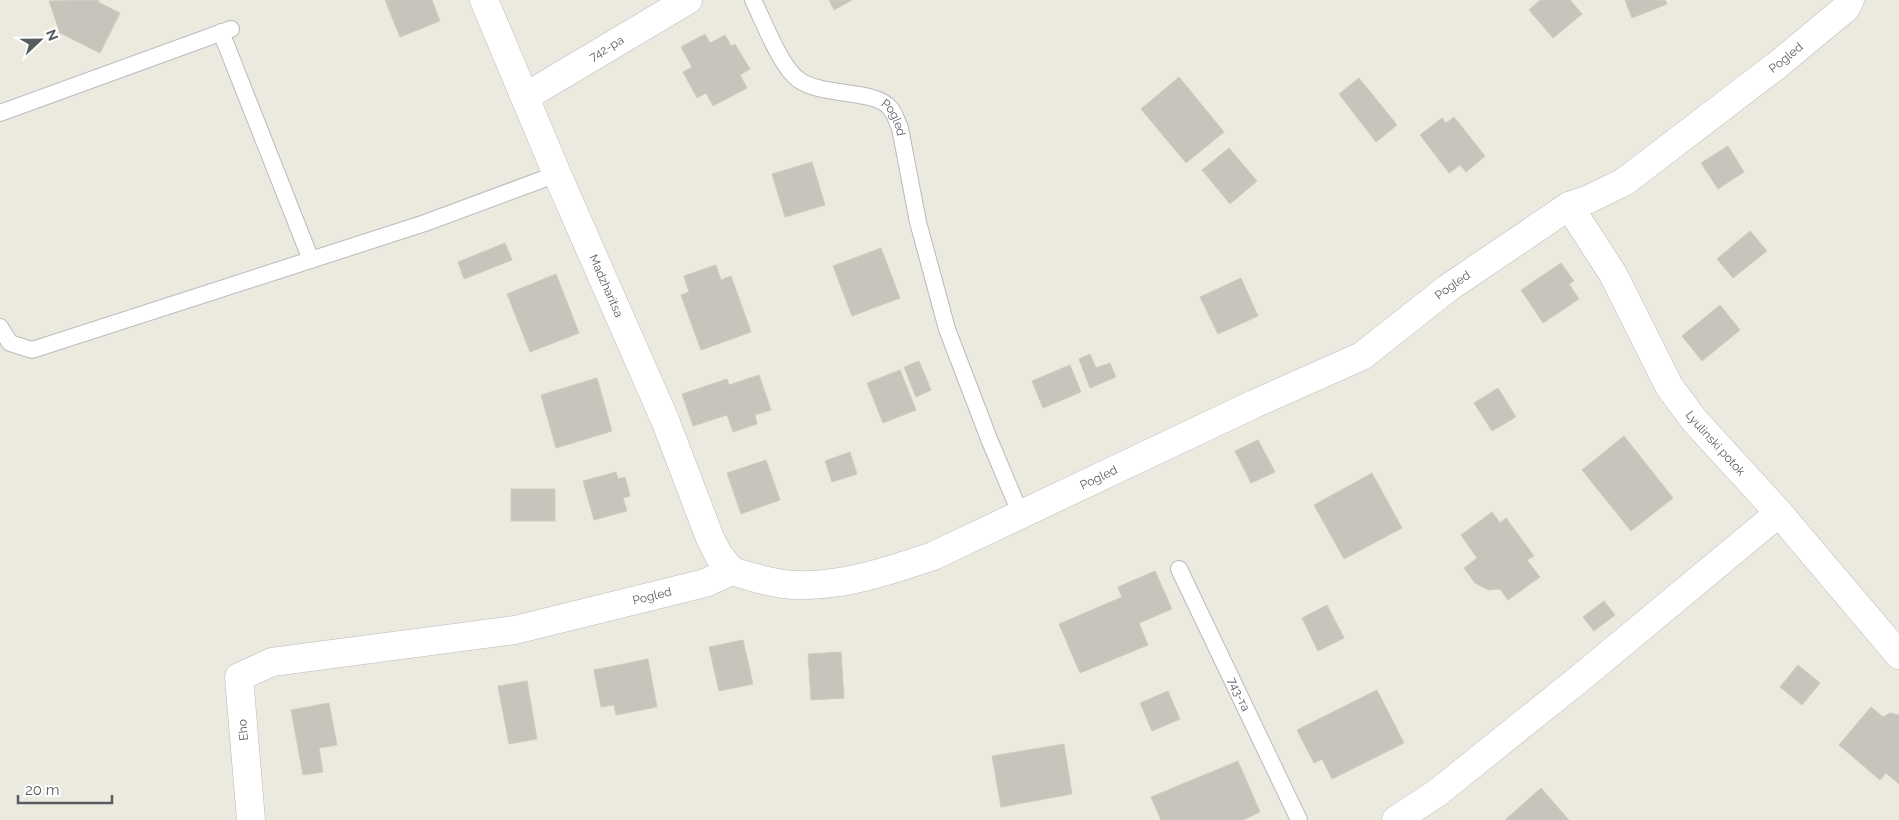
<svg xmlns="http://www.w3.org/2000/svg" width="1899" height="820" viewBox="0 0 1899 820" font-family="Raleway,sans-serif">
  <style>
    .building { fill: #c7c4bc; stroke: #d1cbbe }
    .lines { fill: none; stroke-linecap: round; stroke-linejoin: round }
    .service-casing { stroke: #b7babf; stroke-width: 18 }
    .minor-casing { stroke: #b7babf; stroke-width: 29 }
    .service { stroke: #fff; stroke-width: 16 }
    .minor { stroke: #fff; stroke-width: 28 }
    .labels { text-anchor: middle; dominant-baseline: central; stroke-width: 4; stroke-linejoin: round; paint-order: stroke }
    .street-label { font-size: 12px; fill: #585c61; stroke: #fff }
  </style>
  <rect width="100%" height="100%" fill="#eceadf"/>
  <!-- building -->
  <g class="building">
    <path d="M99 0 98 2 120 13 100 53 60 33 49 1Z"/>
    <path d="M385 0H432L440 21 400 37Z"/>
    <path d="M829 0H852L834 10Z"/>
    <path d="M1540 0H1570L1582 14 1553 38 1529 10Z"/>
    <path d="M1625 0H1665L1667 4 1632 18Z"/>
    <path d="M705 34 710 43 725 35 731 46 735 44 750 69 740 75 747 88 713 106 706 93 697 98 683 72 692 67 681 47Z"/>
    <path d="M1179 77 1224 132 1186 163 1141 109Z"/>
    <path d="M1359 78 1397 125 1376 142 1339 94Z"/>
    <path d="M1454 117 1485 156 1466 172 1460 165 1449 173 1420 135 1442 118 1446 123Z"/>
    <path d="M1728 146 1744 172 1718 189 1701 163Z"/>
    <path d="M1229 148 1257 181 1230 204 1202 170Z"/>
    <path d="M812 162 825 205 785 217 772 174Z"/>
    <path d="M1750 231 1767 251 1733 278 1717 259Z"/>
    <path d="M505 243 512 260 464 279 458 262Z"/>
    <path d="M881 248 900 298 852 316 833 266Z"/>
    <path d="M1561 263 1574 281 1569 284 1579 299 1543 323 1521 290Z"/>
    <path d="M716 265 721 280 731 276 751 332 701 350 681 295 689 292 684 276Z"/>
    <path d="M556 274 579 333 530 352 507 294Z"/>
    <path d="M1241 278 1258 316 1218 334 1200 297Z"/>
    <path d="M1720 305 1740 330 1702 361 1682 336Z"/>
    <path d="M1090 354 1096 368 1110 363 1116 377 1090 388 1079 359Z"/>
    <path d="M919 361 931 390 916 397 904 367Z"/>
    <path d="M1070 365 1081 392 1043 408 1032 381Z"/>
    <path d="M900 370 916 410 883 423 867 383Z"/>
    <path d="M759 375 771 410 755 415 757 424 733 432 727 415 693 426 682 394 727 379 729 385Z"/>
    <path d="M597 378 612 431 556 448 541 395Z"/>
    <path d="M1498 388 1516 417 1492 431 1474 403Z"/>
    <path d="M1624 436 1673 498 1631 531 1582 470Z"/>
    <path d="M1258 440 1275 472 1251 483 1235 451Z"/>
    <path d="M850 452 857 474 832 482 825 461Z"/>
    <path d="M766 460 780 500 741 514 727 473Z"/>
    <path d="M616 472 618 479 625 477 630 496 623 498 627 511 594 520 583 481Z"/>
    <path d="M1372 473 1402 528 1344 559 1314 505Z"/>
    <rect x="511" y="489" width="44" height="32"/>
    <path d="M1492 512 1500 523 1506 518 1534 556 1527 560 1540 577 1508 600 1500 589 1488 590 1475 583 1464 568 1477 558 1461 535Z"/>
    <path d="M1155 571 1172 609 1139 623 1148 645 1080 673 1059 624 1122 597 1118 587Z"/>
    <path d="M1604 601 1615 615 1594 631 1583 617Z"/>
    <path d="M1327 605 1344 638 1318 651 1302 618Z"/>
    <path d="M743 640 753 684 719 691 709 647Z"/>
    <path d="M841 652 844 698 811 700 808 654Z"/>
    <path d="M648 659 657 707 616 715 614 705 601 707 594 670Z"/>
    <path d="M1798 665 1820 683 1802 705 1780 687Z"/>
    <path d="M527 681 537 739 509 744 498 686Z"/>
    <path d="M1377 690 1404 743 1332 779 1322 759 1314 763 1297 730Z"/>
    <path d="M1168 691 1180 719 1152 731 1140 703Z"/>
    <path d="M329 703 337 745 319 748 323 772 303 775 291 710Z"/>
    <path d="M1871 707 1883 717 1890 713 1899 715V784L1886 773 1880 780 1839 745Z"/>
    <path d="M1064 744 1072 794 1001 807 992 756Z"/>
    <path d="M1238 761 1260 812 1243 820H1161L1151 797Z"/>
    <path d="M1541 788 1569 820H1505Z"/>
  </g>
  <g class="lines">
    <!-- service casing -->
    <g class="service-casing">
      <g id="service">
        <path id="s1" d="M753 0C763 20 781 68 799 80 823 97 875 89 890 108 895 113 897 122 900 128L918 222 947 329 989 439 1021 515"/>
        <path d="M221 32 311 260"/>
        <path d="M0 113 231 29"/>
        <path d="M0 327 10 343 32 350 425 223 557 174"/>
        <path id="s2" d="M1179 569 1299 820"/>
      </g>
    </g>
    <!-- minor casing -->
    <g class="minor-casing">
      <g id="minor">
        <path id="s3" d="M484 0 557 174 665 420 710 538 719 556 732 571"/>
        <path id="s4" d="M525 97 688 0"/>
        <path id="s5" d="M1569 206 1613 274 1669 386 1694 420 1779 513 1899 655"/>
        <path id="s6" d="M251 820 239 677 272 662 515 630 705 583 732 571C752 577 773 584 795 585 843 587 888 571 933 556L1254 404 1362 356 1448 288 1569 206 1587 200 1624 182 1776 66 1846 8 1850 0"/>
        <path d="M1396 820 1437 793 1584 675 1779 513"/>
      </g>
    </g>
    <!-- service -->
    <use href="#service" class="service"/>
    <!-- minor -->
    <use href="#minor" class="minor"/>
  </g>
  <g class="labels">
    <!-- street labels -->
    <g class="street-label">
      <text stroke="none"><textPath href="#s4" startOffset="95">742-ра</textPath></text>
      <text stroke="none"><textPath href="#s6" startOffset="1850">Pogled</textPath></text>
      <text stroke="none"><textPath href="#s1" startOffset="200">Pogled</textPath></text>
      <text stroke="none"><textPath href="#s6" startOffset="1445">Pogled</textPath></text>
      <text stroke="none"><textPath href="#s3" startOffset="311">Madzharitsa</textPath></text>
      <text stroke="none"><textPath href="#s5" startOffset="280">Lyulinski potok</textPath></text>
      <text stroke="none"><textPath href="#s6" startOffset="1040">Pogled</textPath></text>
      <text stroke="none"><textPath href="#s6" startOffset="566">Pogled</textPath></text>
      <text stroke="none"><textPath href="#s2" startOffset="139">743-та</textPath></text>
      <text transform="translate(243 730) rotate(-95)">Eho</text>
    </g>
  </g>
  <!-- north arrow -->
  <g transform="translate(40 40) rotate(68)" stroke="#ffffff" stroke-width="4" paint-order="stroke">
  <path d="M0-4L9 19L0 12L-9 19Z" fill="#585c61"/>
  <text y="-8" font-size="14" font-weight="bold" text-anchor="middle" fill="#585c61">N</text>
  </g>
  <!-- scale -->
  <path d="M18 795v8h94v-8" fill="none" stroke="#585c61" stroke-width="2.5"/>
  <text x="25" y="795" font-size="15" fill="#585c61" stroke="#ffffff" stroke-width="4" paint-order="stroke">20 m</text>
</svg>
